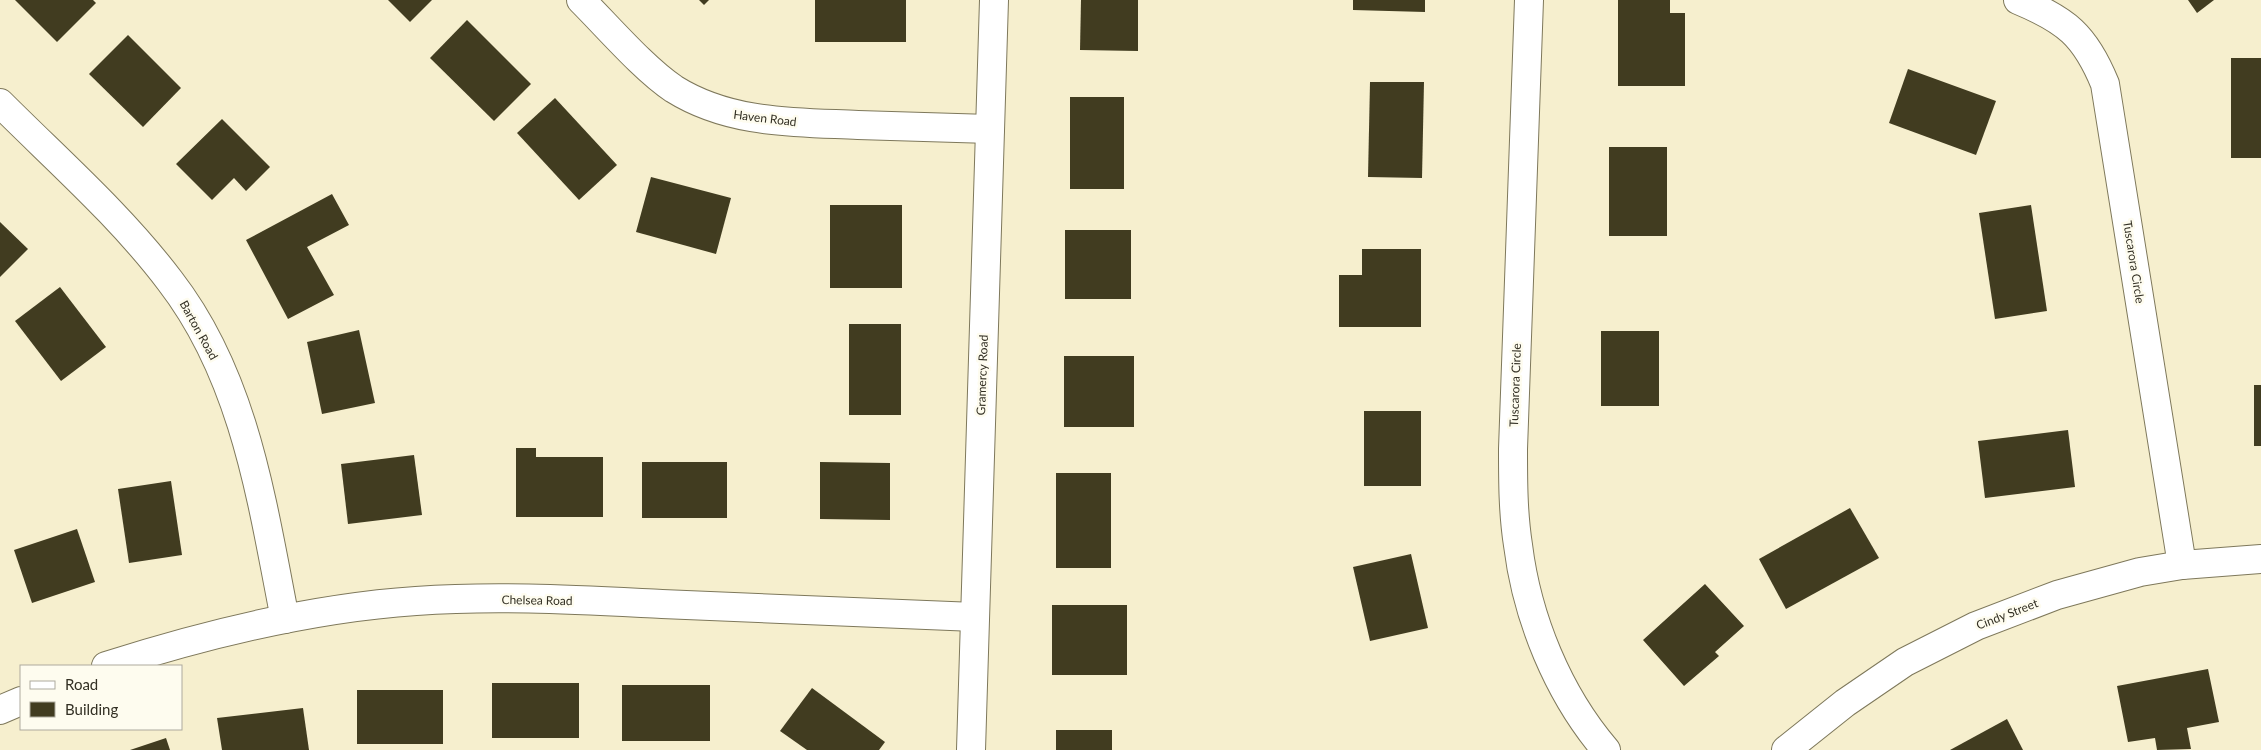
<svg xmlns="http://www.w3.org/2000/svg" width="2261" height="750" viewBox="0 0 2261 750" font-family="Lato,sans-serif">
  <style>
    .building { fill: #413c20 }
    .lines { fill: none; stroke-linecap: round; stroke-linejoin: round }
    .minor-casing { stroke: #7e785b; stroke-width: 30 }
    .minor { stroke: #fff; stroke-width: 28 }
    .labels { text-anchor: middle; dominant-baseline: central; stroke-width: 5; stroke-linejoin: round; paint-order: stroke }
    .street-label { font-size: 12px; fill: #333024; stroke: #fefcef }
  </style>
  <rect width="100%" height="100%" fill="#f6efce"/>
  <!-- building -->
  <g class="building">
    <path d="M15 0H93L96 3 57 42Z"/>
    <path d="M388 0H432L410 22Z"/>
    <path d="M699 0H709L704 5Z"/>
    <rect x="815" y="0" width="91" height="42"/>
    <path d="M1081 0H1138V51L1080 50Z"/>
    <path d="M1353 0H1425V12L1353 10Z"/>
    <path d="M1618 0H1670V13H1685V86H1618Z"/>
    <path d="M2188 0H2214L2197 13Z"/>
    <path d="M467 20 531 84 494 121 430 58Z"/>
    <path d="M128 35 181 88 143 127 89 74Z"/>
    <rect x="2231" y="58" width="30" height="100"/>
    <path d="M1908 69 1996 101 1976 155 1889 123Z"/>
    <path d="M1370 82H1424L1422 178 1368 177Z"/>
    <rect x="1070" y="97" width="54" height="92"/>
    <path d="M555 98 617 165 579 200 517 133Z"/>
    <path d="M222 119 270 167 246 191 234 178 212 200 176 164Z"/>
    <rect x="1609" y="147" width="58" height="89"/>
    <path d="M651 177 731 198 716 254 636 232Z"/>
    <path d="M332 194 349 225 307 247 334 295 288 319 246 240Z"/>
    <rect x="830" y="205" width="72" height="83"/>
    <path d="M2031 205 2047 311 1995 319 1979 213Z"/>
    <path d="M0 222 28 249 0 277Z"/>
    <rect x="1065" y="230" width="66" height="69"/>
    <path d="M1362 249H1421V327H1339V275H1362Z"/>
    <path d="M60 287 106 347 61 381 15 321Z"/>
    <rect x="849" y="324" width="52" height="91"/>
    <path d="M359 330 375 403 322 414 307 342Z"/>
    <rect x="1601" y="331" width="58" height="75"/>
    <rect x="1064" y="356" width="70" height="71"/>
    <rect x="2254" y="385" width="7" height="61"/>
    <rect x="1364" y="411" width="57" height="75"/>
    <path d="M2068 430 2075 487 1985 498 1978 441Z"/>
    <path d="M516 448H536V457H603V517H516Z"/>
    <path d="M414 455 422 515 348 524 341 464Z"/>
    <rect x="642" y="462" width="85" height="56"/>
    <path d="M820 462 890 463V520L820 519Z"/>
    <rect x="1056" y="473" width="55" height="95"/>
    <path d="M171 481 182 555 129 563 118 489Z"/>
    <path d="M1850 508 1879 558 1786 609 1759 559Z"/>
    <path d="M77 529 95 582 32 603 14 550Z"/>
    <path d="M1411 554 1428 628 1370 641 1353 567Z"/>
    <path d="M1705 584 1744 626 1715 652 1719 656 1684 686 1643 640Z"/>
    <rect x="1052" y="605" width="75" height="70"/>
    <path d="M2208 669 2219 722 2187 728 2191 749 2157 750 2155 738 2128 742 2117 686Z"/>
    <rect x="492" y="683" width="87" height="55"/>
    <rect x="622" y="685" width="88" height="56"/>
    <path d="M812 688 885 742 879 750H807L780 731Z"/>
    <rect x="357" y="690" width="86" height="54"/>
    <path d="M303 708 309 750H222L217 718Z"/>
    <path d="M2007 719 2023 750H1950Z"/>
    <rect x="1056" y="730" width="56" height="20"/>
    <path d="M166 738 170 750H130Z"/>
  </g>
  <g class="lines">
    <!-- minor casing -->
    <g class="minor-casing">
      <g id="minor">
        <path d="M581 0C608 27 644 69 674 89 730 124 794 122 858 125 902 126 946 128 990 129"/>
        <path d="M1529 0 1513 449C1513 481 1513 513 1518 545 1527 618 1558 694 1606 750"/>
        <path d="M2018 0C2066 20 2085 35 2105 84L2182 565"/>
        <path d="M0 103C58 161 121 216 170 281 245 378 262 502 285 619"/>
        <path d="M106 666C206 634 311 608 416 601 498 595 580 600 662 604 766 608 870 612 975 617"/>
        <path d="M0 710 21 701"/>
        <path d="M971 750 994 0"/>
        <path d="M1786 750 1845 703 1905 662 1976 626 2057 595 2140 572 2182 565 2261 559"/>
      </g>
    </g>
    <!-- minor -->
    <use href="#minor" class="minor"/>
  </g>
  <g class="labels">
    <!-- street labels -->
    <g class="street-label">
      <text transform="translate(765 118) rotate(7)">Haven Road</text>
      <text transform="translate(2134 262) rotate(81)">Tuscarora Circle</text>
      <text transform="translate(199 330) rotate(61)">Barton Road</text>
      <text transform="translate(982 375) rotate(-88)">Gramercy Road</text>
      <text transform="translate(1515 385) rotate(-88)">Tuscarora Circle</text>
      <text transform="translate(537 600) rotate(1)">Chelsea Road</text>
      <text transform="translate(2007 614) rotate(-21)">Cindy Street</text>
    </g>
  </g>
  <!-- legend -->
  <rect x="20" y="665" width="162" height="65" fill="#fefcef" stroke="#adaa9e"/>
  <rect x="30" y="681" width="25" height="8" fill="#ffffff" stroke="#adaa9e"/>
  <text x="65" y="690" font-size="15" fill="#333024">Road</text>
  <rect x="30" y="702" width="25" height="15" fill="#413c20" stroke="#adaa9e"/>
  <text x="65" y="715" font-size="15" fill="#333024">Building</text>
</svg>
